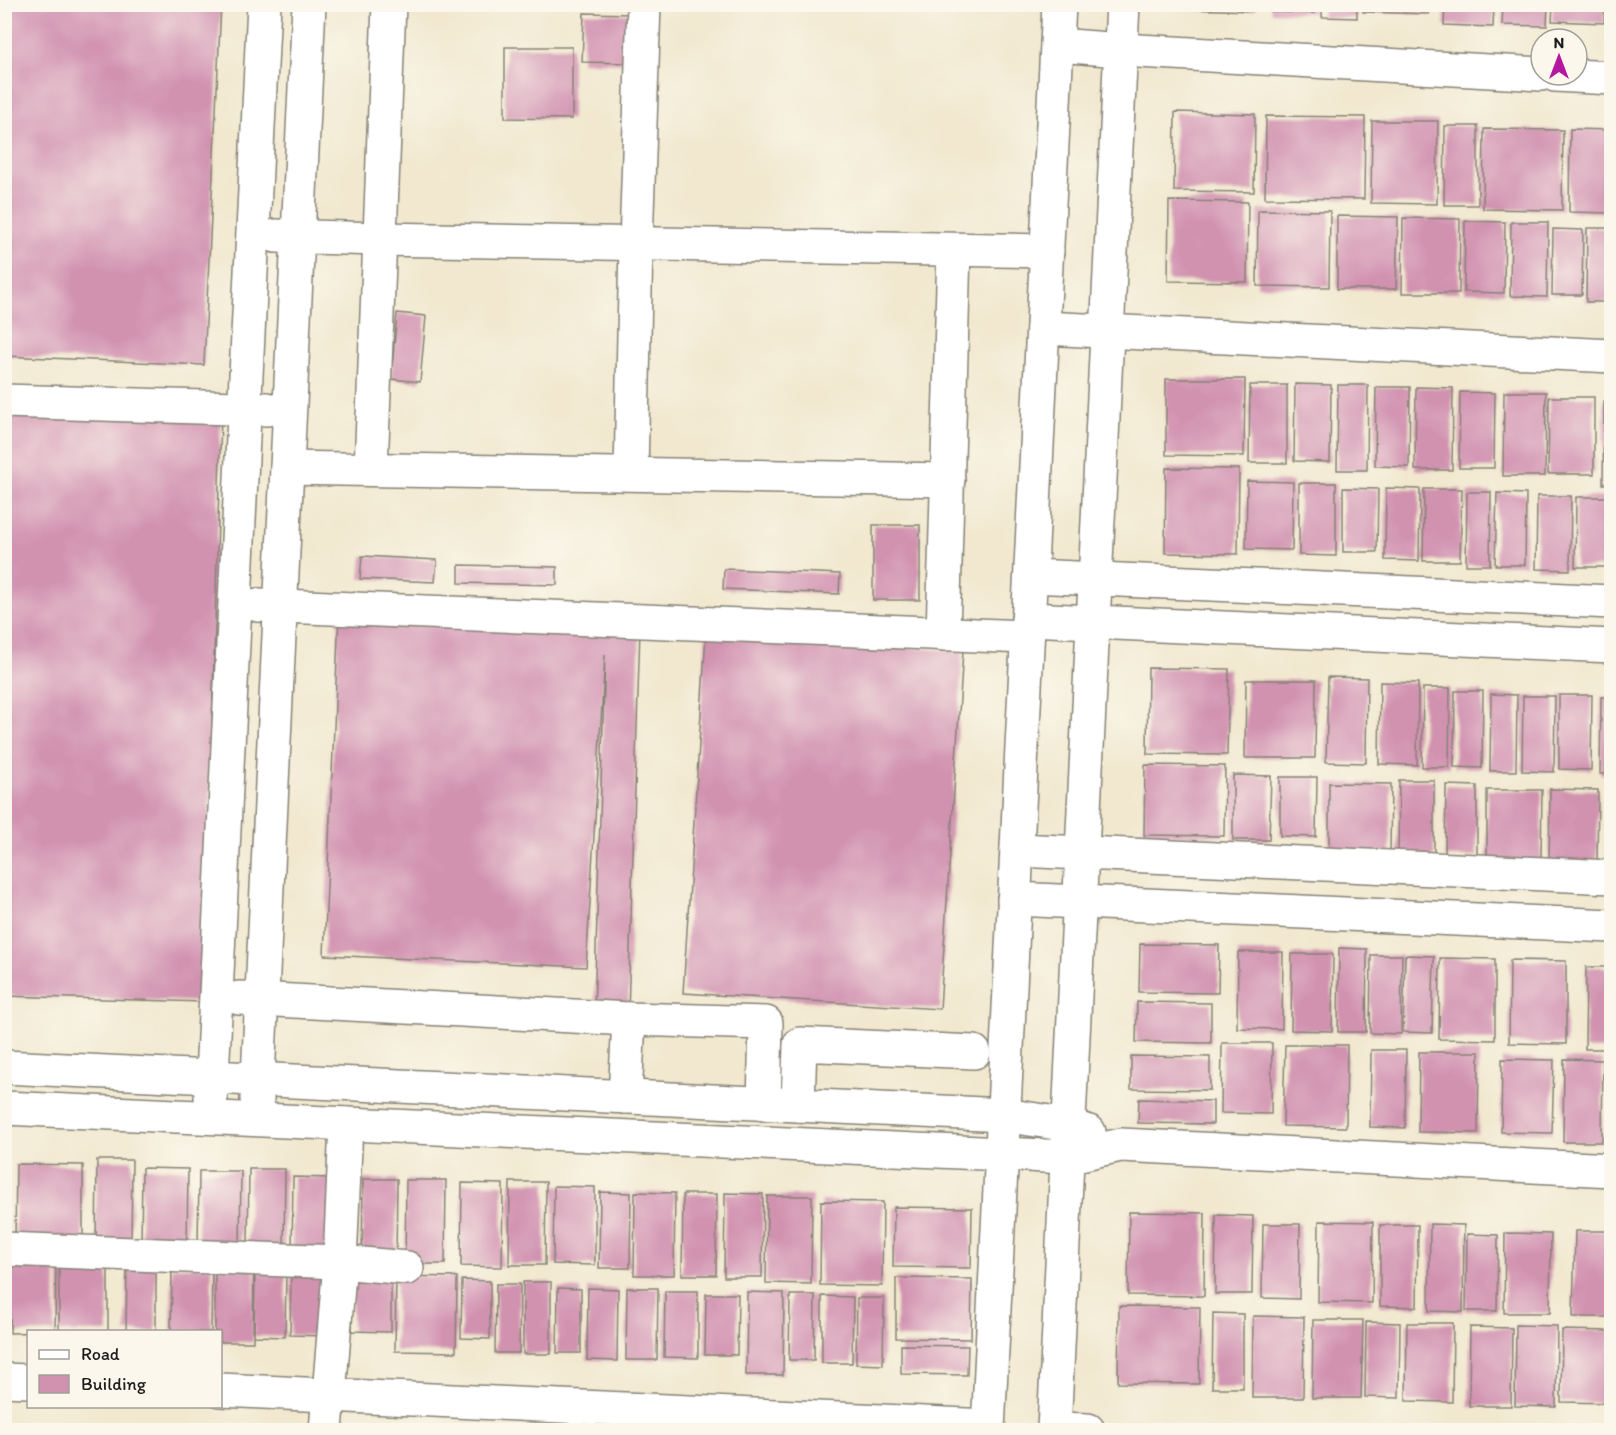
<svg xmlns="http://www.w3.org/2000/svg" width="1616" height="1435" viewBox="0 0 1616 1435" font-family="Itim,sans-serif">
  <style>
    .building { fill: #d192b0 }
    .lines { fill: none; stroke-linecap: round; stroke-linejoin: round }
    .minor-casing { stroke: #868276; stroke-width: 36 }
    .minor { stroke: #fff; stroke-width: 33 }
  </style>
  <rect width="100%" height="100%" fill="#fbf7ec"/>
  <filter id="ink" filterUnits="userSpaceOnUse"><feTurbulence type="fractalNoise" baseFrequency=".0167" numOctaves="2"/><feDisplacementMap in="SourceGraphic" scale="12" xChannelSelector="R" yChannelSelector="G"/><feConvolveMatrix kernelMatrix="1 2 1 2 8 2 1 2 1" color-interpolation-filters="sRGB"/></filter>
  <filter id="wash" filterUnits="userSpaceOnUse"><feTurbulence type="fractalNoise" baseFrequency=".008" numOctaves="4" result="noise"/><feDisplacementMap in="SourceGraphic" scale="24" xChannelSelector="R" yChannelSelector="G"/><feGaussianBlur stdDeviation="1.35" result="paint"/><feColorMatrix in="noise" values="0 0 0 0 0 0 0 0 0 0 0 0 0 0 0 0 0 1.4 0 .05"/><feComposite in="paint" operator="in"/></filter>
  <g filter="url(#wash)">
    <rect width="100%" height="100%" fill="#f1e8cf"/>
    <g id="blocks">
      <!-- building -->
      <g class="building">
        <path d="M4 4H221L204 365 4 356Z"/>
        <path d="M1184 4H1255L1254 11 1183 9Z"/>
        <path d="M1271 4H1314V13L1271 12Z"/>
        <path d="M1322 4H1357V18L1322 17Z"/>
        <path d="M1363 4H1429V14L1363 12Z"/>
        <path d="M1445 4H1494L1493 27 1444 25Z"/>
        <path d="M1503 4H1548L1547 26 1502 25Z"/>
        <path d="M1553 4H1605L1604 23 1552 21Z"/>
        <path d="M584 13 630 14 629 63 582 62Z"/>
        <path d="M505 47H572V119L505 118Z"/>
        <path d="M1175 112 1255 114 1254 192 1174 191Z"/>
        <path d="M1266 116 1365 117 1364 199 1265 198Z"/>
        <path d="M1372 121H1438L1437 204 1371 203Z"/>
        <path d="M1445 126H1478V205H1444Z"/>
        <path d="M1484 129 1563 130 1562 210 1483 209Z"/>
        <path d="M1570 129 1612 130V213L1569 212Z"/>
        <path d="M1169 201 1248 202 1247 282 1168 281Z"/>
        <path d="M1258 210 1330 211 1329 287 1257 286Z"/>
        <path d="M1337 216 1398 217 1396 289H1337Z"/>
        <path d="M1403 218 1460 219 1459 293H1402Z"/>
        <path d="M1465 221 1505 222 1504 293 1464 292Z"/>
        <path d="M1511 222H1548L1547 297 1510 296Z"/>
        <path d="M1587 228H1612V302H1586Z"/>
        <path d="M1553 229 1583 230 1582 295H1552Z"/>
        <path d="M397 313 426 316 420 382 391 379Z"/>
        <path d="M1166 379H1245L1244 456 1166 455Z"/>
        <path d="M1295 384 1331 385 1330 462 1294 461Z"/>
        <path d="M1250 385H1287V463H1249Z"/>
        <path d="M1338 385H1368L1367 470H1337Z"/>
        <path d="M1376 387H1410L1409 467 1375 466Z"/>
        <path d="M1416 387 1453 388 1452 470H1415Z"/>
        <path d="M1460 392 1495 393 1494 468H1459Z"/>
        <path d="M1504 392H1546L1545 476H1503Z"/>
        <path d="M1549 397H1594V474H1548Z"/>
        <path d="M1604 401H1612V484H1603Z"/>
        <path d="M4 410 221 417 204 1002 4 996Z"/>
        <path d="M1166 468 1239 469 1238 554 1165 553Z"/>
        <path d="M1247 481 1293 482 1292 550 1246 549Z"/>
        <path d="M1299 483H1336V556L1299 555Z"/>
        <path d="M1343 488 1378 489 1377 552H1343Z"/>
        <path d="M1386 488 1420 489 1419 561 1385 560Z"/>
        <path d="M1424 489H1462L1460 561H1423Z"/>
        <path d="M1467 492H1491L1490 565H1466Z"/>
        <path d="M1497 493 1526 494 1525 565H1495Z"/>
        <path d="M1537 496H1571L1570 570 1536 569Z"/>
        <path d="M1576 497H1609L1608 567H1575Z"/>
        <rect x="873" y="525" width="47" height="75"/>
        <path d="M362 556 437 560 435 582 360 579Z"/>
        <path d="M459 565 557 567V585L459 583Z"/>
        <path d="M724 569 840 574 839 594 723 589Z"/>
        <path d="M339 614 640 629 628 1014 594 1013 605 655 586 967 324 955Z"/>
        <path d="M706 635 963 651 940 1009 683 993Z"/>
        <path d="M1148 668 1229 669 1227 755 1147 754Z"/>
        <path d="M1328 677 1367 678 1366 763 1326 762Z"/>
        <path d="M1246 680H1316L1315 758H1245Z"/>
        <path d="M1380 682 1418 683 1417 765 1379 764Z"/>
        <path d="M1423 688H1450L1449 767H1422Z"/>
        <path d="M1455 691H1483L1482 768 1454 767Z"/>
        <path d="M1491 694 1517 695 1516 771H1490Z"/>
        <path d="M1559 695H1592L1591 770 1559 769Z"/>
        <path d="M1523 696H1555L1554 772 1522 771Z"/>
        <path d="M1601 697H1612V774H1600Z"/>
        <path d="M1145 765 1225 766 1224 836 1144 835Z"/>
        <path d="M1233 775 1271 776 1269 840H1233Z"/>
        <path d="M1280 777H1317L1316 837 1280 836Z"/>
        <path d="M1399 780H1434V857H1398Z"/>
        <path d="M1329 783 1391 784 1390 853 1329 852Z"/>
        <path d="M1446 785 1477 786V857H1445Z"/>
        <path d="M1550 789 1598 790 1597 867 1549 866Z"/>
        <path d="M1487 790H1542L1541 862H1487Z"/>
        <path d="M1607 792H1612V868H1606Z"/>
        <path d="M1140 944 1219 945 1218 993 1139 992Z"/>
        <path d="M1339 948 1367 949 1366 1032H1338Z"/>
        <path d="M1238 952H1283L1282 1029 1237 1028Z"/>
        <path d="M1292 954H1333L1332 1031 1291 1030Z"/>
        <path d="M1371 955H1402L1401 1034 1370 1033Z"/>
        <path d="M1405 955 1434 956 1432 1033 1403 1032Z"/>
        <path d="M1440 958 1495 959V1040L1439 1039Z"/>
        <path d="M1510 960 1566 961V1044L1509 1043Z"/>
        <path d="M1586 967H1612V1049H1585Z"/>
        <path d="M1137 1002 1211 1003V1043L1136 1042Z"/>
        <path d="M1222 1043H1272L1271 1114 1221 1113Z"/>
        <path d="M1285 1045H1347L1346 1127 1283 1126Z"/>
        <path d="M1371 1050H1406L1405 1128 1370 1127Z"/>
        <path d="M1419 1052H1479L1478 1133 1418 1132Z"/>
        <path d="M1131 1056 1210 1057V1090L1131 1089Z"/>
        <path d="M1502 1059 1554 1060 1552 1133 1501 1132Z"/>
        <path d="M1564 1059 1603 1060 1602 1142H1563Z"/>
        <path d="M1139 1099 1213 1101V1124L1138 1123Z"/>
        <path d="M97 1160H132L131 1247 96 1246Z"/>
        <path d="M16 1164 83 1165V1243L15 1242Z"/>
        <path d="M142 1168 188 1169 187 1246H141Z"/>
        <path d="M249 1169H285L284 1248 248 1247Z"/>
        <path d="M199 1171H241L240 1248H198Z"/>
        <path d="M293 1177 331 1178 330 1253H292Z"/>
        <path d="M363 1179H397L396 1262 362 1261Z"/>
        <path d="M406 1180H446L445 1264H405Z"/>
        <path d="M510 1182H546L545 1265H509Z"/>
        <path d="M462 1183 503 1184 502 1267 461 1266Z"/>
        <path d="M554 1186 595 1187V1265L553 1264Z"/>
        <path d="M600 1192 631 1193 630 1268H599Z"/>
        <path d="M635 1192 675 1193 674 1275H634Z"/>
        <path d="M725 1193 763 1194 762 1277H724Z"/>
        <path d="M683 1194H717L716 1275H682Z"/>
        <path d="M767 1196H812L811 1284 766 1283Z"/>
        <path d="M821 1201 883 1202 882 1286 820 1285Z"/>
        <path d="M894 1207 972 1208 971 1268 893 1267Z"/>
        <path d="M1129 1212 1205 1213 1204 1296 1128 1295Z"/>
        <path d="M1216 1215 1253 1216 1252 1294H1215Z"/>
        <path d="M1319 1221 1373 1222 1372 1303 1318 1302Z"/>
        <path d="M1263 1224H1300L1299 1299 1262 1298Z"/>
        <path d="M1430 1224 1464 1225 1463 1312 1429 1311Z"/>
        <path d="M1380 1225H1418L1417 1307 1380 1306Z"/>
        <path d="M1575 1231H1612V1317H1573Z"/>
        <path d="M1505 1233 1551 1234 1550 1313H1504Z"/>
        <path d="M1467 1234 1498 1235 1497 1311H1466Z"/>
        <path d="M127 1259 156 1260V1332H126Z"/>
        <path d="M11 1260 56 1261 55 1332 10 1333Z"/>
        <path d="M59 1263 108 1264V1332H59Z"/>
        <path d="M172 1267H212L211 1332H171Z"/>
        <path d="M215 1268H254L253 1342H220V1332H215Z"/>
        <path d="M255 1272H286L285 1337 254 1336Z"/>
        <path d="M291 1272 328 1273 327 1336 290 1335Z"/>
        <path d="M352 1272H391V1332L352 1331Z"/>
        <path d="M396 1276 457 1277 456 1352 395 1351Z"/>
        <path d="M896 1278 972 1279 971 1339 896 1338Z"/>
        <path d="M462 1280 490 1281V1339L461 1338Z"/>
        <rect x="523" y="1282" width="28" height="72"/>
        <path d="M496 1284H520L519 1353H495Z"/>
        <path d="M558 1288 581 1289V1353H557Z"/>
        <path d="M588 1288 618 1289 617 1361 587 1360Z"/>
        <path d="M627 1288H658L657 1360H626Z"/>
        <path d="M665 1291H698V1358L664 1357Z"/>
        <path d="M747 1292 784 1293 783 1375H746Z"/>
        <path d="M706 1294H738L737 1355H705Z"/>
        <path d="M790 1295H815L814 1360H789Z"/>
        <path d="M822 1296 853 1297 852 1363H822Z"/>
        <path d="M857 1298H884L883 1365 856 1364Z"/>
        <path d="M1119 1306 1200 1307 1199 1384 1118 1383Z"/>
        <path d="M1213 1313 1243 1314V1388H1212Z"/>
        <path d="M1253 1316 1304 1317 1303 1398H1252Z"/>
        <path d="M1313 1320H1363L1361 1398H1312Z"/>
        <path d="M1366 1322 1400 1323 1399 1398 1365 1397Z"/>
        <path d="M1407 1323H1453L1452 1402 1406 1401Z"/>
        <path d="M1516 1325 1557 1326 1556 1407 1515 1406Z"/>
        <path d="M1470 1327 1512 1328 1511 1406H1469Z"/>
        <path d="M1562 1330 1611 1331 1610 1403 1561 1402Z"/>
        <path d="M901 1345 968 1346 967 1375 901 1374Z"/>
      </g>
    </g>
  </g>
  <g filter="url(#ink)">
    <use href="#blocks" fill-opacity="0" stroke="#868276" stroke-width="1.5"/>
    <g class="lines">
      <!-- minor casing -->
      <g class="minor-casing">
        <g id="minor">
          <path d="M1057 45 1121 50 1541 74"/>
          <path d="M1555 75 1612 78"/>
          <path d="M276 236 380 239 1047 251"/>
          <path d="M1043 328 1612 356"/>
          <path d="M4 401 267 409"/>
          <path d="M287 468 948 480"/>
          <path d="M371 469 389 4"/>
          <path d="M631 473 636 244 644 4"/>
          <path d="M1031 576 1612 602"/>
          <path d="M258 605 1027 637"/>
          <path d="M1028 619 1612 646"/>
          <path d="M943 634 954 250"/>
          <path d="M1017 850 1612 877"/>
          <path d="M1014 899 1612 926"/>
          <path d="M239 998 629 1019 766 1023 764 1104"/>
          <path d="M4 1067 1004 1115 1069 1125 1089 1132"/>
          <path d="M625 1097 629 1019"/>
          <path d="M211 1098 264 4"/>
          <path d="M257 1099 309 4"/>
          <path d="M798 1105 800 1044 974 1052"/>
          <path d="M4 1108 1067 1157 1121 1145 1612 1170"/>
          <path d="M4 1249 340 1262 407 1268"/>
          <path d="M4 1380 28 1381"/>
          <path d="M220 1390 988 1426"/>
          <path d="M1054 1429 1088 1430"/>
          <path d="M326 1430 340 1262 346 1124"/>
          <path d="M988 1430 1059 4"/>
          <path d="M1054 1430 1123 4"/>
        </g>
      </g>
      <!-- minor -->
      <use href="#minor" class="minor"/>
    </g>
  </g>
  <!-- margin -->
  <rect width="1616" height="1435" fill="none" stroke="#fbf7ec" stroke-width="24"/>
  <!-- legend -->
  <rect x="27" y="1330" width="195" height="78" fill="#fbf7ec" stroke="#a29f99" stroke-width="1.5"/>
  <rect x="39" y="1350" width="30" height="9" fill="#ffffff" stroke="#a29f99" stroke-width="1.5"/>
  <text x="81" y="1360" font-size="18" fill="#1c1c1c">Road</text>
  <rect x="39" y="1375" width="30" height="18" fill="#d192b0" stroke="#a29f99" stroke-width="1.5"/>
  <text x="81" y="1390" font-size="18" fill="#1c1c1c">Building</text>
  <!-- north arrow -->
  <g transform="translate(1559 57)"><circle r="28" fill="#fbf7ec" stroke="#a29f99" stroke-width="1.5"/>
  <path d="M0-4.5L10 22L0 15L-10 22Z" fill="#b5179e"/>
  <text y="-9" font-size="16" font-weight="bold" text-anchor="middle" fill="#1c1c1c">N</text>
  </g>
</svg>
